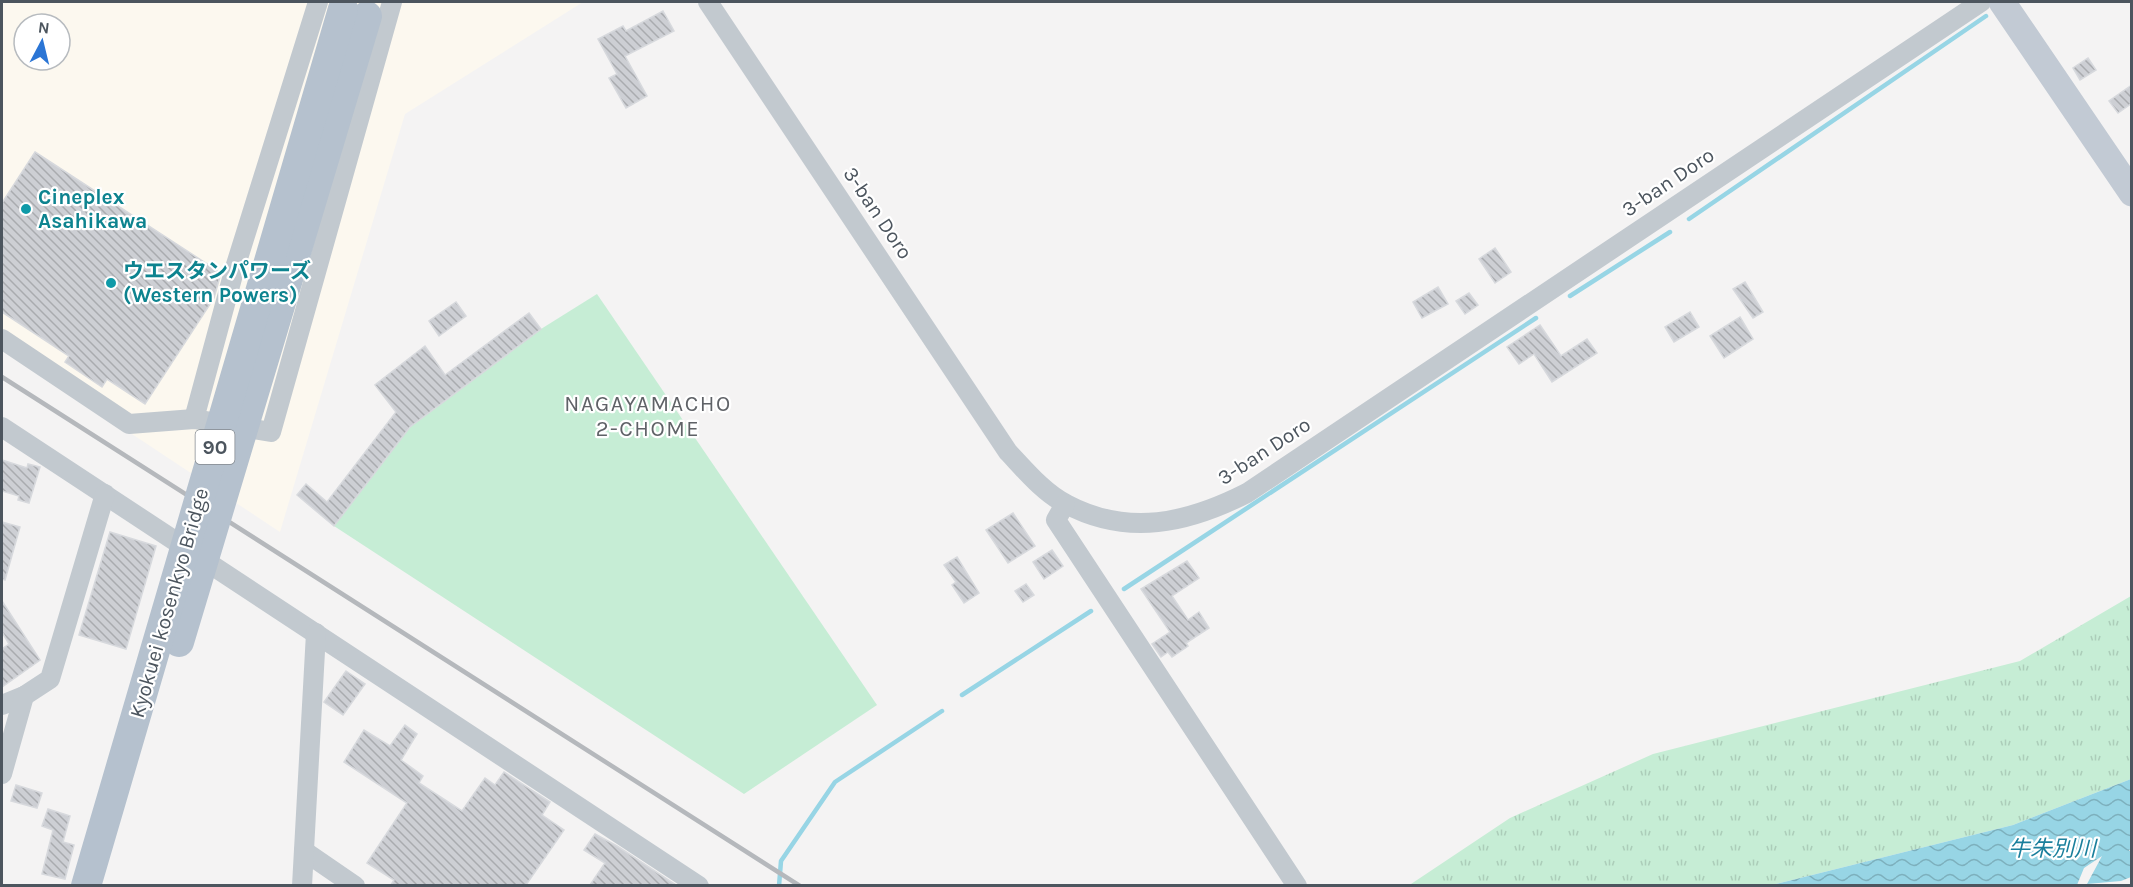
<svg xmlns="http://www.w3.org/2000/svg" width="2133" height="887" viewBox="0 0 2133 887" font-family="Karla,'Noto Sans JP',sans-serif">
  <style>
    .commercial { fill: #fcf8ef; fill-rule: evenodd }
    .grass { fill: url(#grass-tufts) }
    .pitch { fill: #c6edd5 }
    .water { fill: url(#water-waves) }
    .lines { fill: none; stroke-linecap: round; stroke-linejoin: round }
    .stream { stroke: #97d5e5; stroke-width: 4.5 }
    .building { fill: url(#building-back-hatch); stroke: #d7d9dd; stroke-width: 1.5 }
    .street { stroke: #c2c9cf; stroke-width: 20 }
    .secondary { stroke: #c2cad4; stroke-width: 27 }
    .rail { stroke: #b5b8bc; stroke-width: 4.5 }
    .primary-bridge { stroke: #b5c1ce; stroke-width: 30 }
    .culture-dot { fill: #0f9aa8; stroke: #fff; stroke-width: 2 }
    .labels { text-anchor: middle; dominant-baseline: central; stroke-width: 4.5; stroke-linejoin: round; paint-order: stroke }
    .shield { fill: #fff; stroke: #82888e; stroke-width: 1.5 }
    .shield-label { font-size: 20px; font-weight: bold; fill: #4c555e }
    .street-label { font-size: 21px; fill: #4c555e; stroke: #fff }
    .culture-label { font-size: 21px; font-weight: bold; fill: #0d838f; stroke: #fff; text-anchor: start }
    .neighbourhood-label { font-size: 22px; letter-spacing: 1.5px; fill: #5f6267; stroke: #fff }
    .water-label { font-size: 22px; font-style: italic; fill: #1a7f9c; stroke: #fff }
  </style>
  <defs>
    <pattern id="grass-tufts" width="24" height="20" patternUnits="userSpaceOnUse" patternTransform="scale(1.5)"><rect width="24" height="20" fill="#c6edd5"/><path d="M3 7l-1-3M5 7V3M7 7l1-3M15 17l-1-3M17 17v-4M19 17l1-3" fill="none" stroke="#accdb9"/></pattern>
    <pattern id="water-waves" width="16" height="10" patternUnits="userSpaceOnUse" patternTransform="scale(1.5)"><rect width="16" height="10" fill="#97d5e5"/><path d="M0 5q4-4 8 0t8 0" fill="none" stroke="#7db0bd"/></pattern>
    <pattern id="building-back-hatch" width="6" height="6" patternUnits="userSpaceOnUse" patternTransform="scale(1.5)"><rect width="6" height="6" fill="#cdcfd4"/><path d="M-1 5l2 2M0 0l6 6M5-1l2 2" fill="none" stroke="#a9abaf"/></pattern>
  </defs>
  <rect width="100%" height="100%" fill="#f4f3f3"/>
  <!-- commercial -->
  <path class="commercial" d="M2 2H583L405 114 280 532 2 348ZM24 24H60V60H24Z"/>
  <!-- grass -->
  <path class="grass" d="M2131 596V779L2013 825 1772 885 1408 886 1510 818 1653 754 2020 661Z"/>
  <!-- pitch -->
  <path class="pitch" d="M597 294 877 705 744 794 334 526 410 427 541 329Z"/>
  <!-- water -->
  <path class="water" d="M2131 779 2132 846 2129 851H2131V877L2121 881 2087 884 2102 856 2084 868 2077 885H1772L2013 825Z"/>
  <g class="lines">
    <!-- stream -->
    <g class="stream">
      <path d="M1689 219 1986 16"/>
      <path d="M1570 296 1670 232"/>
      <path d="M1124 589 1536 318"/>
      <path d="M962 695 1091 611"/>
      <path d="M779 886 781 861 835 782 942 711"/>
    </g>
  </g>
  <!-- building -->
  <g class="building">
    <path d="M663 11 674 31 625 56 647 96 626 108 609 78 617 74 598 39 623 26 626 31Z"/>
    <path d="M2088 58 2096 70 2080 80 2073 68Z"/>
    <path d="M2132 85V103L2118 113 2109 101Z"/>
    <path d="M35 152 221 273 214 298 145 404 107 379 102 387 65 362 69 356 2 312V203Z"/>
    <path d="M1495 248 1511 272 1495 283 1479 259Z"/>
    <path d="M1745 282 1763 312 1753 318 1733 289Z"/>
    <path d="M1438 287 1448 304 1422 318 1413 302Z"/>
    <path d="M1469 293 1478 305 1465 314 1456 301Z"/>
    <path d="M456 302 466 316 439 336 429 321Z"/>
    <path d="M1690 312 1699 327 1674 342 1665 327Z"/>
    <path d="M529 313 541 329 410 427 334 526 297 495 306 484 327 502 396 412 375 385 425 346 445 375Z"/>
    <path d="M1740 317 1753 339 1724 358 1710 336Z"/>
    <path d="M1540 325 1561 356 1587 339 1597 353 1552 382 1534 354 1519 364 1507 347Z"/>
    <path d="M2 460 27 468 28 464 40 467 29 503 18 500 19 496 2 491Z"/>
    <path d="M1013 513 1035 546 1008 563 986 530Z"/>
    <path d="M2 522 20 527 5 580 2 579Z"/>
    <path d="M110 532 156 546 126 649 79 635Z"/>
    <path d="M1052 550 1063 566 1044 579 1033 562Z"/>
    <path d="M957 557 979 593 964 603 952 585 956 582 944 565Z"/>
    <path d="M1187 561 1199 578 1172 596 1188 620 1199 612 1209 628 1186 643 1188 646 1172 657 1168 652 1161 657 1152 644 1170 632 1141 589Z"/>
    <path d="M1026 584 1034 595 1023 602 1015 591Z"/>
    <path d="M2 601 40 660 2 687V649L9 644 2 632Z"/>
    <path d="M346 671 365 684 343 715 324 702Z"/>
    <path d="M405 725 417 734 401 760 423 776 419 783 462 811 485 778 495 785 504 772 550 802 542 815 564 830 526 885H391L394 880 367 863 407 803 344 762 364 730 390 746Z"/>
    <path d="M16 785 42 793 37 808 11 801Z"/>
    <path d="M48 809 70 816 63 842 74 845 65 879 42 874 53 830 42 826Z"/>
    <path d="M595 834 617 846 676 885H590L605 863 584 850Z"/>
  </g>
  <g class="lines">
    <!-- street -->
    <g class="street">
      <path d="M708 2 1008 452C1025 470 1044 493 1066 504 1128 537 1188 523 1247 493L1981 2"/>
      <path d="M2 339 129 424 194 419 271 432 392 2"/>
      <path d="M194 419 234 271 318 2"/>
      <path d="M2 427 699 886"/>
      <path d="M1065 504 1056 520 1297 886"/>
      <path d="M2 705 24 696 50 679 105 494"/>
      <path d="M2 774 24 696"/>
      <path d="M304 851 355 886"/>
      <path d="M302 886 316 633"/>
    </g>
    <!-- secondary -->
    <path class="secondary" d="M2002 2 2132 193"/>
    <!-- rail -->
    <path class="rail" d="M2 377 800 886"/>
    <!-- primary-bridge -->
    <g class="primary-bridge">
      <path d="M179 642 367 16"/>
      <path d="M86 886 343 9"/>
    </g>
  </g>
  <!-- markers -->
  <g class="culture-dot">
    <circle cx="26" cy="209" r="6"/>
    <circle cx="111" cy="283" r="6"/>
  </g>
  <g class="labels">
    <!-- shield labels -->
    <rect class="shield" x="195.5" y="430" width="39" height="34" rx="4.5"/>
    <g class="shield-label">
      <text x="215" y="447">90</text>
    </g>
    <!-- street labels -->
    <g class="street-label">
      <text transform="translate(1668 182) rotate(-34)">3-ban Doro</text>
      <text transform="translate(878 213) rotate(56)">3-ban Doro</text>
      <text transform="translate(1264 451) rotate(-33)">3-ban Doro</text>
      <text transform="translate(169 603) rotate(-74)">Kyokuei kosenkyo Bridge</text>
    </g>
    <!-- culture labels -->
    <g class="culture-label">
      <text x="38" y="197">Cineplex<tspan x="38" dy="24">Asahikawa</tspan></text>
      <text x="123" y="271">ウエスタンパワーズ<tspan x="123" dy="24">(Western Powers)</tspan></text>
    </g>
    <!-- neighbourhood labels -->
    <g class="neighbourhood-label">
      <text x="648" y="404">NAGAYAMACHO<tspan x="648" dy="25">2-CHOME</tspan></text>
    </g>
    <!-- water labels -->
    <g class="water-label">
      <text x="2052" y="849">牛朱別川</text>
    </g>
  </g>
  <!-- border -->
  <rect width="2133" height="887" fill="none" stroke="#4c555e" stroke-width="6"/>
  <!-- north arrow -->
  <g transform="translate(42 42) rotate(7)"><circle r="28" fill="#ffffff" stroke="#b7bbbf" stroke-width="1.5"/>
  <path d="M0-4.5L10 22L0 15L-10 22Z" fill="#2b75d5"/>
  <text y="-9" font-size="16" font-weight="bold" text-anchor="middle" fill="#4c555e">N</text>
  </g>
</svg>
